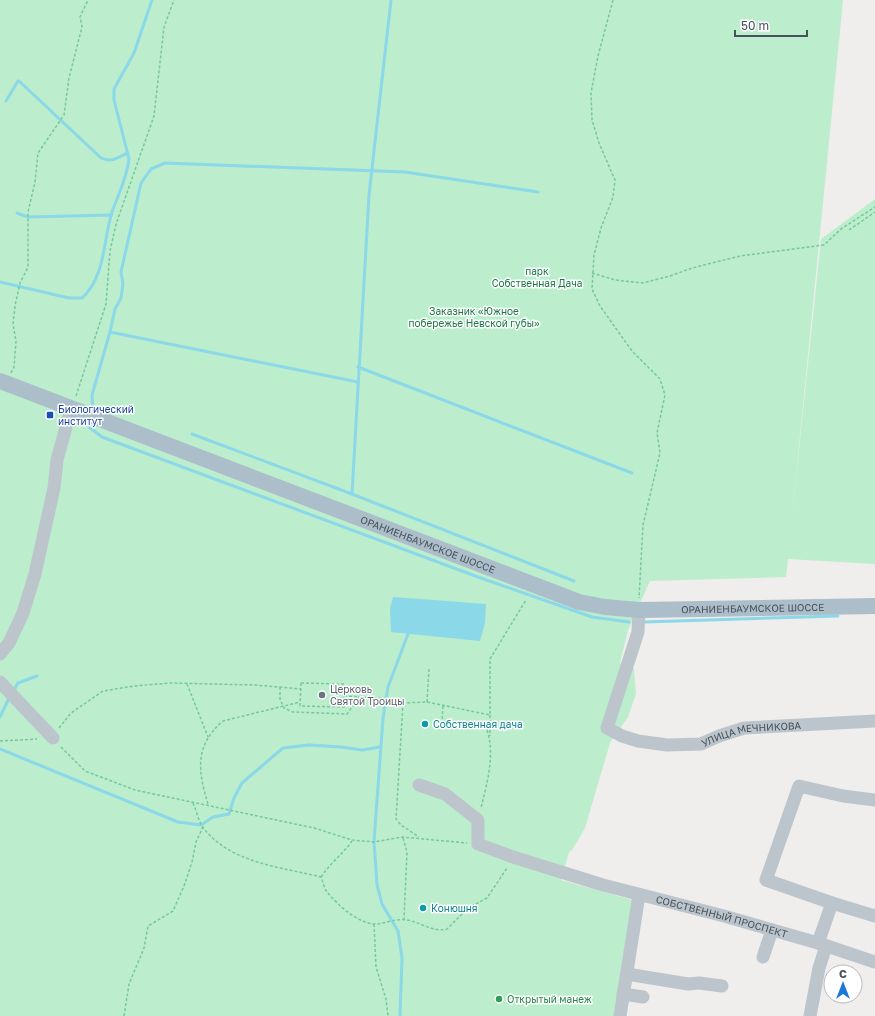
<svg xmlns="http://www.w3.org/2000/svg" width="875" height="1016" viewBox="0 0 875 1016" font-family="'Golos Text',sans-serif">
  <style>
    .green { fill: #bcedcd }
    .water { fill: #8ad8e8 }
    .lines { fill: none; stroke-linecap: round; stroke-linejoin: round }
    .stream { stroke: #8ad8e8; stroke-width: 3 }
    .path { stroke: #75c99c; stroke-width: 1.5; stroke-dasharray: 3 2; stroke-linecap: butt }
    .minor { stroke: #bcc5cc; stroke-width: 13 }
    .major { stroke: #adbecb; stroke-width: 16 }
    .transit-dot { fill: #1a4fb4; stroke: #fff; stroke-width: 1.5 }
    .worship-dot { fill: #6b7280; stroke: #fff; stroke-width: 1.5 }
    .culture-dot { fill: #0f9aa8; stroke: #fff; stroke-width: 1.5 }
    .leisure-dot { fill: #2e9e5b; stroke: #fff; stroke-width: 1.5 }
    .labels { text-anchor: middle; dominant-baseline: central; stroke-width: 3; stroke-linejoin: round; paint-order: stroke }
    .park-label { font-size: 10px; fill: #197845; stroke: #fff }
    .transit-label { font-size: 10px; fill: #164399; stroke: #fff; text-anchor: start }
    .street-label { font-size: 10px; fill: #46515a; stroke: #fff }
    .worship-label { font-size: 10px; fill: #5b616d; stroke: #fff; text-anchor: start }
    .culture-label { font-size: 10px; fill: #0d838f; stroke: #fff; text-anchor: start }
    .leisure-label { font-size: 10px; fill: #27864d; stroke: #fff; text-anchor: start }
  </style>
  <rect width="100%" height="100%" fill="#f0eded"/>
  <!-- green -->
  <path class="green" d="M0 0H843L792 517 821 239 875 199V564L788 559 786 577 650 581 628 630 620 663 634 669 636 694 628 717 610 743 585 828 572 850 569 852 561 880 636 901 617 1016H0Z"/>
  <!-- water -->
  <path class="water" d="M393 597 486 604 485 623 480 641 391 632 390 609Z"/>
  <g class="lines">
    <!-- stream -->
    <g class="stream">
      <path d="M6 101 18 81H19L101 158C112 163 118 157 128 153"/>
      <path d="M17 213 28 217 111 215"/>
      <path d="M0 282 69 298H82C106 276 103 240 112 212 118 195 127 178 129 159L114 100V89L134 53 152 0"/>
      <path d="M110 332 115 309 121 298 123 284 121 272 141 183 151 169 165 163 405 172 538 192"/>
      <path d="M358 367 632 473"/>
      <path d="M93 410 92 395 110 332 358 382"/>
      <path d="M89 427 102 437 478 577 592 617 629 622"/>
      <path d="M192 434 352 494 574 581"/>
      <path d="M352 494 369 195 391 0"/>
      <path d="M644 622 838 616"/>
      <path d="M13 692 18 683 37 676"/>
      <path d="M0 717 9 698"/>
      <path d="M0 749 178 822 201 825 213 817 229 814 234 798 242 783 283 748 309 745 341 747 362 750 380 747"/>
      <path d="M400 1016 402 958 398 931 382 904 377 885 374 842 383 718 388 687 408 634"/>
    </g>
    <!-- path -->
    <g class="path">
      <path d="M613 0 598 56 591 93 592 120 599 143 615 180 613 197 601 228 594 255 592 289 600 306 632 351 660 379 665 395 657 433 660 453 643 525 639 598"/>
      <path d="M849 230 875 212"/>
      <path d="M592 273 615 280 643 283 670 276 692 268 740 256 824 245 841 229 875 207"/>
      <path d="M11 373 14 367 16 341 13 324 15 306 20 283 28 267V212L35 182 38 153 64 115 69 78 82 27 80 17 88 0"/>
      <path d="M76 396 106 304 110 251 116 224 154 116 164 27 174 0"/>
      <path d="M301 683 344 684V707L300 706Z"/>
      <path d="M187 684 208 737"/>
      <path d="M280 687V699L284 708 293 712 347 714 359 697"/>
      <path d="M344 696 399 699 403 703 427 702 490 715V659L526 600"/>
      <path d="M427 702 429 669"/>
      <path d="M403 703 396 819 401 825 419 837"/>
      <path d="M443 706 442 723 480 724 486 727C496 753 487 783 481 808"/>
      <path d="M490 715V736"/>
      <path d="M59 728 71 713 103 691 134 686 170 683 255 685 301 689"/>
      <path d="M0 741 37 739"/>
      <path d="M61 747 85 771 135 790 314 828 352 840 374 842 402 837 467 843"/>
      <path d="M193 803C196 810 198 819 202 826 228 863 281 867 321 877 323 882 324 888 327 892 338 905 357 923 375 924 385 924 396 918 406 920 419 921 433 933 447 929L468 908 487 898 507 868"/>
      <path d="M208 804C198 771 194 746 223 721L300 702"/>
      <path d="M403 838 407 852 404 919"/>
      <path d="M321 877C330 863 343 854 352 841"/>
      <path d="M374 924 376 967 386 999 388 1016"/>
      <path d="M124 1016 129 984 144 948 148 926 173 911 184 886 192 862 196 842 203 827"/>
    </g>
    <!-- minor -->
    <g class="minor">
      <path id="s1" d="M639 610 638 632 607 728 622 736 638 741 667 745 701 744 719 736 744 728 875 721"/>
      <path d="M0 654 9 643 23 613 35 574 54 488 57 460 71 409"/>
      <path d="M0 682 53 738"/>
      <path id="s2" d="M419 785 445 794 478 820V844L513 857 603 885 724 916 818 943 875 962"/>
      <path d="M832 903 875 916"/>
      <path d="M818 943 832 903 766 880 799 786 843 796 875 800"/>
      <path d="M763 957 772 930"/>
      <path d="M627 974 688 984 699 983 722 986"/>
      <path d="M623 994 643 997"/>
      <path d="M620 1016 639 895"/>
      <path d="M810 1016 819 968 826 946"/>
    </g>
    <!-- major -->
    <path class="major" id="s3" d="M0 381 579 602 605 607 639 610 875 606"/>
  </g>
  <!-- markers -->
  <rect class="transit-dot" x="46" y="411" width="8" height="8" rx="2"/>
  <circle class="worship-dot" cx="322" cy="695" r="4"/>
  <g class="culture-dot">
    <circle cx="425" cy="724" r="4"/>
    <circle cx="423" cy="908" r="4"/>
  </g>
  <circle class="leisure-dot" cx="499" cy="999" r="4"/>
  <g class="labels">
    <!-- park labels -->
    <g class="park-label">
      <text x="537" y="271">парк<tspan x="537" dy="12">Собственная Дача</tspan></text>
      <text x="474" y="311">Заказник «Южное<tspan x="474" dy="12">побережье Невской губы»</tspan></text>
    </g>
    <!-- transit labels -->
    <g class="transit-label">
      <text x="58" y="409">Биологический<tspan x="58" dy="12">институт</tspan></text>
    </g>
    <!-- street labels -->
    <g class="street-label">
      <text stroke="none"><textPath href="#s3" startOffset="458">ОРАНИЕНБАУМСКОЕ ШОССЕ</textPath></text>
      <text stroke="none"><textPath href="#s3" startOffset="794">ОРАНИЕНБАУМСКОЕ ШОССЕ</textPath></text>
      <text stroke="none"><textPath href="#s1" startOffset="272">УЛИЦА МЕЧНИКОВА</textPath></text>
      <text stroke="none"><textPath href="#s2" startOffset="348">СОБСТВЕННЫЙ ПРОСПЕКТ</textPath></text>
    </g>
    <!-- worship labels -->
    <g class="worship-label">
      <text x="330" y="689">Церковь<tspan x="330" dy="12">Святой Троицы</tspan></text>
    </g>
    <!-- culture labels -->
    <g class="culture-label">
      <text x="433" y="724">Собственная дача</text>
      <text x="431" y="908">Конюшня</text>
    </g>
    <!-- leisure labels -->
    <g class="leisure-label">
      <text x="507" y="999">Открытый манеж</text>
    </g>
  </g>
  <!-- north arrow -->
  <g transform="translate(843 984)"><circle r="19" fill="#ffffff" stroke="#b5b9bd"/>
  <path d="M0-3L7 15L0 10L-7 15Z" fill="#1e77d8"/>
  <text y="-6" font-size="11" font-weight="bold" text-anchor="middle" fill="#46515a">С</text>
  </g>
  <!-- scale -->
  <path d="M735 30v6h72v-6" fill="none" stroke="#46515a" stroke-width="2"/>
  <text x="741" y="30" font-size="12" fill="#46515a" stroke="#ffffff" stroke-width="3" paint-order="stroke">50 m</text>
</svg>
